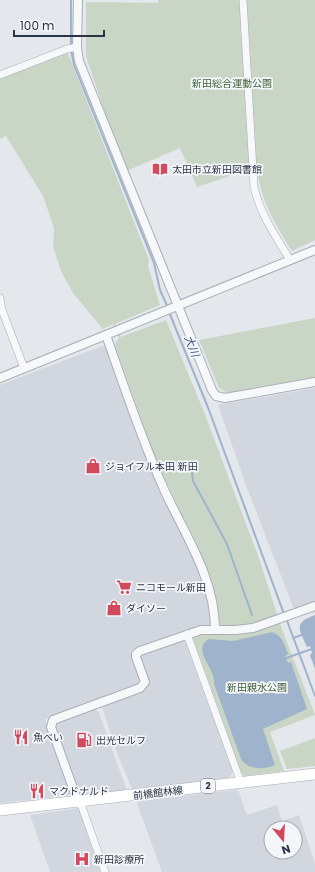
<svg xmlns="http://www.w3.org/2000/svg" width="315" height="872" viewBox="0 0 315 872" font-family="Poppins,'Noto Sans JP',sans-serif">
  <style>
    .built { fill: #d2d6de; fill-rule: evenodd }
    .green { fill: #c9d6c5 }
    .water { fill: #9fb4cc }
    .lines { fill: none; stroke-linecap: round; stroke-linejoin: round }
    .stream { stroke: #9fb4cc; stroke-width: 2 }
    .minor-casing { stroke: #a9aeb7; stroke-width: 8 }
    .tertiary-casing { stroke: #a9aeb7; stroke-width: 10 }
    .primary-casing { stroke: #a3abb8; stroke-width: 12 }
    .minor { stroke: #f7f8fa; stroke-width: 7 }
    .tertiary { stroke: #f7f8fa; stroke-width: 8 }
    .primary { stroke: #fff; stroke-width: 11 }
    .labels { text-anchor: middle; dominant-baseline: central; stroke-width: 3.5; stroke-linejoin: round; paint-order: stroke }
    .shield { fill: #f4f6f9; stroke: #676e7b; stroke-width: 1 }
    .shield-label { font-size: 9px; font-weight: bold; fill: #2b3445 }
    .park-label { font-size: 10px; fill: #3f6138; stroke: #f4f6f9 }
    .poi-label { font-size: 10px; fill: #2b3445; stroke: #f4f6f9; text-anchor: start }
    .street-label { font-size: 10px; fill: #2b3445; stroke: #f4f6f9 }
    .water-label { font-size: 11px; font-style: italic; fill: #34527a; stroke: #f4f6f9 }
  </style>
  <rect width="100%" height="100%" fill="#e4e7ec"/>
  <!-- built -->
  <g class="built">
    <path d="M102 346 106 347 131 416 200 573 208 595 212 622 208 626 188 629 130 651 141 681 139 685 45 719 71 793 70 795 0 803V385Z"/>
    <path d="M315 388V601L294 609 247 488 218 405Z"/>
    <path d="M181 641 186 643 233 771 229 778 132 789 117 753 102 707 145 689 148 684 139 659 142 655Z"/>
    <path d="M95 709 99 713 126 788 124 791 80 795 55 727 57 723Z"/>
    <path d="M238 790 247 815 277 805 282 821 299 815 315 863V872H162L136 801ZM271 828H295V852H271Z"/>
    <path d="M79 808 100 872H50L30 815Z"/>
  </g>
  <!-- green -->
  <g class="green">
    <path d="M158 0H315V240L292 251C275 224 260 199 257 167L197 187 180 148 126 171 112 134 86 56V2L158 3Z"/>
    <path d="M67 51 149 260 148 266 160 305 115 324 121 337 166 320 204 412 260 561 280 624 315 715 270 732 284 771 244 776 241 772 193 639 195 636C211 632 226 635 242 634 254 633 266 628 278 624L276 617 251 625 233 626 221 625 219 622 217 604 206 567 154 455 115 344 119 338 113 324 103 329 73 293 61 271 53 246 54 228 43 196 6 136 0 139V78Z"/>
    <path d="M315 318V377L228 393 219 388 199 340Z"/>
    <path d="M315 738V766L287 769 280 751Z"/>
  </g>
  <!-- water -->
  <g class="water">
    <path d="M315 615V669L310 655 312 653 310 646 307 647C299 628 293 623 315 615Z"/>
    <path d="M272 632C283 636 284 644 288 654L285 656 288 663 291 662 307 709 263 729 275 765C265 770 247 770 241 759L214 684C217 669 190 650 209 639L233 641Z"/>
  </g>
  <g class="lines">
    <!-- stream -->
    <g class="stream">
      <path d="M71 46V0"/>
      <path d="M71 50 74 65 154 263 160 290 168 308"/>
      <path d="M169 312 209 410 284 614"/>
      <path d="M192 472 193 481 227 544 252 615"/>
      <path d="M286 618 315 696"/>
      <path d="M293 638 304 634"/>
      <path d="M283 659 315 648"/>
    </g>
    <!-- minor casing -->
    <g class="minor-casing">
      <g id="minor">
        <path d="M243 0 254 187C260 214 276 237 290 260"/>
        <path d="M0 75 67 49 77 47"/>
        <path d="M0 298 2 310 24 368"/>
        <path d="M187 634 241 783"/>
        <path d="M78 802 82 807 105 872"/>
      </g>
    </g>
    <!-- tertiary casing -->
    <g class="tertiary-casing">
      <g id="tertiary">
        <path d="M78 0 77 47 79 61 212 390 216 396 225 398 315 382"/>
        <path d="M106 335C124 386 141 438 163 487 183 532 215 577 215 629"/>
        <path d="M0 378 315 250"/>
        <path d="M78 802 51 727 53 720 140 688 145 682 136 657V654L140 651 201 630H236L253 628 315 606"/>
      </g>
    </g>
    <!-- primary casing -->
    <g class="primary-casing">
      <path id="primary" d="M0 810 315 774"/>
    </g>
    <!-- minor -->
    <use href="#minor" class="minor"/>
    <!-- tertiary -->
    <use href="#tertiary" class="tertiary"/>
    <!-- primary -->
    <use href="#primary" class="primary"/>
  </g>
  <!-- icons -->
  <defs>
    <g id="library-bare" transform="scale(1.2)"><path d="M-6-4Q-3-5.5-.7-3.5V5Q-3 3-6 4ZM6-4Q3-5.5 .7-3.5V5Q3 3 6 4Z" fill="#d1495b" stroke="#f4f6f9" stroke-width="2.5" paint-order="stroke"/></g>
    <g id="shop-bare" transform="scale(1.2)"><path d="M-5-2.5h2.3a2.7 3.5 0 0 1 5.4 0H5L5.5 6h-11ZM-1.5-2.5h3a1.5 2.3 0 0 0-3 0Z" fill="#d1495b" stroke="#f4f6f9" stroke-width="2.5" paint-order="stroke"/></g>
    <g id="supermarket-bare" transform="scale(1.2)"><path d="M-6-5.5h2.5l.6 2H6L4.5 2H-2.5L-4.4-4H-6ZM-1.5 3.2a1.3 1.3 0 1 0 .1 0ZM3 3.2a1.3 1.3 0 1 0 .1 0Z" fill="#d1495b" stroke="#f4f6f9" stroke-width="2.5" paint-order="stroke"/></g>
    <g id="restaurant-bare" transform="scale(1.2)"><path d="M-5-6h1v4h1v-4h1v4h1v-4h1v5L-1.5 .5V6h-2V.5L-5-1ZM5-6V6H3V1.5H1.5Q1.5-4 5-6Z" fill="#d1495b" stroke="#f4f6f9" stroke-width="2.5" paint-order="stroke"/></g>
    <g id="fuel-bare" transform="scale(1.2)"><path d="M-5.5-6h7V0h2V4h1.3V-2.5L3-4.5l.8-.8L6-3V5H2.5V1h-1V6h-7ZM-4.2-4.7v3.2H.2V-4.7Z" fill="#d1495b" stroke="#f4f6f9" stroke-width="2.5" paint-order="stroke"/></g>
    <g id="hospital-bare" transform="scale(1.2)"><path d="M-5-5h3v3.5h4V-5h3V5h-3V1.5h-4V5h-3Z" fill="#d1495b" stroke="#f4f6f9" stroke-width="2.5" paint-order="stroke"/></g>
  </defs>
  <g fill-rule="evenodd">
    <use href="#library-bare" x="160" y="169"/>
    <use href="#shop-bare" x="93" y="466"/>
    <use href="#supermarket-bare" x="124" y="587"/>
    <use href="#shop-bare" x="114" y="608"/>
    <use href="#restaurant-bare" x="21" y="737"/>
    <use href="#fuel-bare" x="84" y="740"/>
    <use href="#restaurant-bare" x="37" y="791"/>
    <use href="#hospital-bare" x="82" y="859"/>
  </g>
  <g class="labels">
    <!-- shield labels -->
    <rect class="shield" x="201" y="779" width="14" height="14" rx="3"/>
    <g class="shield-label">
      <text x="208" y="786">2</text>
    </g>
    <!-- park labels -->
    <g class="park-label">
      <text x="232" y="83">新田総合運動公園</text>
      <text x="257" y="687">新田親水公園</text>
    </g>
    <!-- poi labels -->
    <g class="poi-label">
      <text x="172" y="169">太田市立新田図書館</text>
      <text x="105" y="466">ジョイフル本田 新田</text>
      <text x="136" y="587">ニコモール新田</text>
      <text x="126" y="608">ダイソー</text>
      <text x="33" y="737">魚べい</text>
      <text x="96" y="740">出光セルフ</text>
      <text x="49" y="791">マクドナルド</text>
      <text x="94" y="859">新田診療所</text>
    </g>
    <!-- street labels -->
    <g class="street-label">
      <text transform="translate(158 793) rotate(-7)">前橋館林線</text>
    </g>
    <!-- water labels -->
    <g class="water-label">
      <text transform="translate(192 346) rotate(68)">大川</text>
    </g>
  </g>
  <!-- north arrow -->
  <g transform="translate(283 840) rotate(162)"><circle r="19" fill="#f4f6f9" stroke="#a4a8b1"/>
  <path d="M0-3L7 15L0 10L-7 15Z" fill="#d1495b"/>
  <text y="-6" font-size="11" font-weight="bold" text-anchor="middle" fill="#2b3445">N</text>
  </g>
  <!-- scale -->
  <path d="M14 30v6h90v-6" fill="none" stroke="#2b3445" stroke-width="2"/>
  <text x="20" y="30" font-size="12" fill="#2b3445" stroke="#f4f6f9" stroke-width="3" paint-order="stroke">100 m</text>
</svg>
